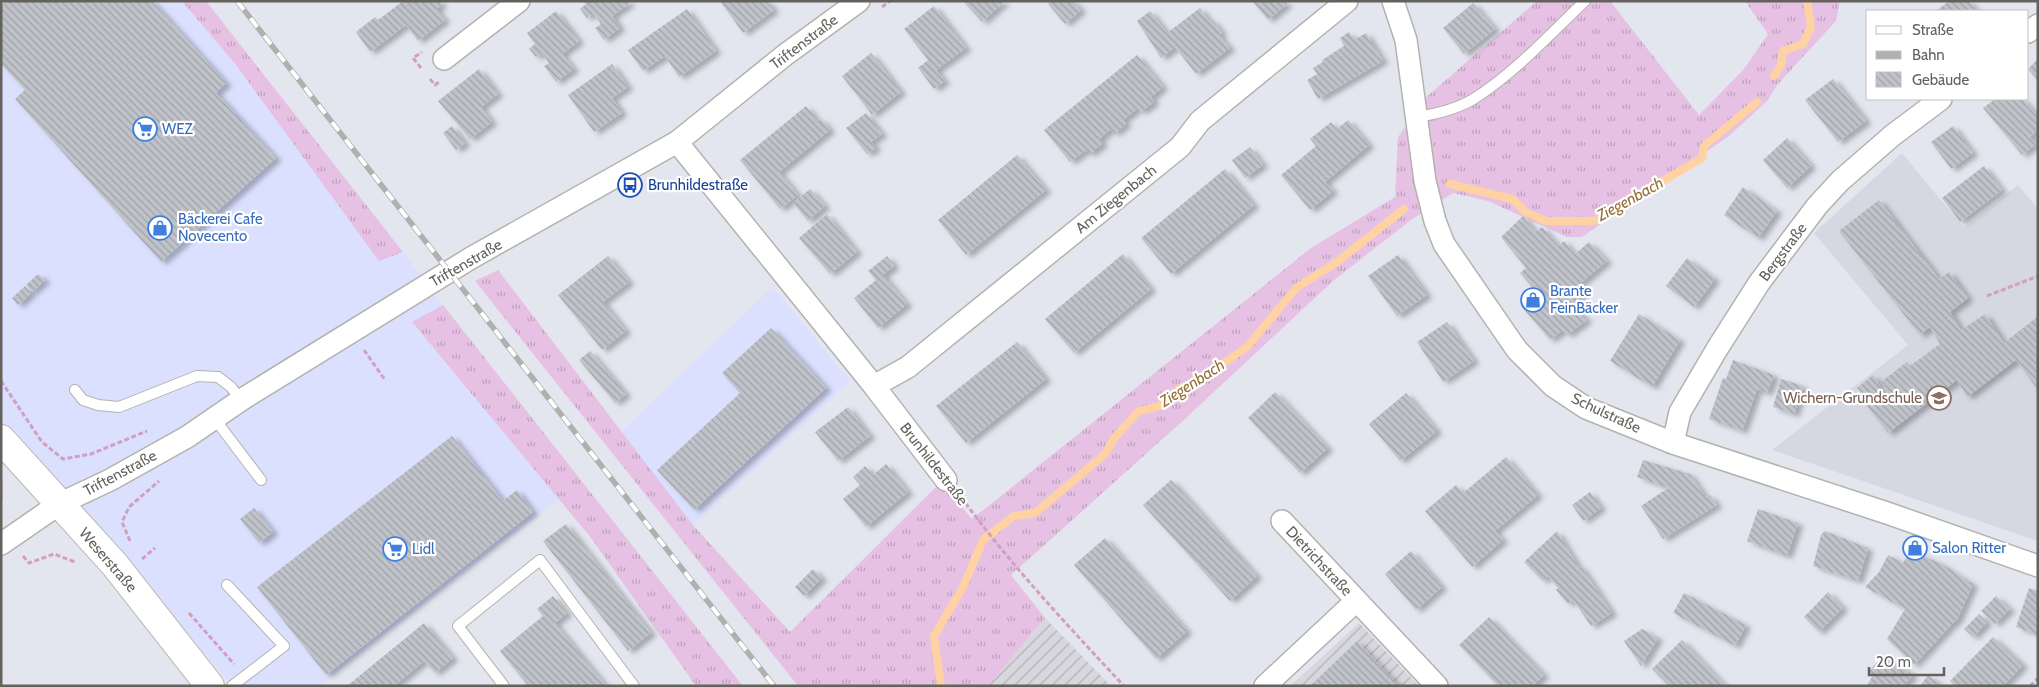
<svg xmlns="http://www.w3.org/2000/svg" width="2039" height="687" viewBox="0 0 2039 687" font-family="Cabin,sans-serif">
  <style>
    .commercial { fill: #dae0fe }
    .industrial { fill: url(#industrial-furrows) }
    .education { fill: #d5d7e1 }
    .grass { fill: url(#grass-tufts) }
    .lines { fill: none; stroke-linecap: round; stroke-linejoin: round }
    .stream { stroke: #ffd2a4; stroke-width: 8 }
    .building { fill: url(#building-back-hatch); filter: url(#shadow) }
    .lane-casing { stroke: #b4b2ad; stroke-width: 12 }
    .street-casing { stroke: #b4b2ad; stroke-width: 24 }
    .secondary-casing { stroke: #b7b5af; stroke-width: 30 }
    .path { stroke: #d1a0c1; stroke-width: 3; stroke-dasharray: 5 2.5; stroke-linecap: butt }
    .lane { stroke: #fff; stroke-width: 10 }
    .street { stroke: #fff; stroke-width: 21 }
    .secondary { stroke: #fff; stroke-width: 28 }
    .rail-casing { stroke: #b1b0af; stroke-width: 5.5 }
    .rail { stroke: #fff; stroke-width: 4; stroke-dasharray: 11; stroke-linecap: butt }
    .labels { text-anchor: middle; dominant-baseline: central; stroke-width: 4.5; stroke-linejoin: round; paint-order: stroke }
    .street-label { font-size: 15px; fill: #65615c; stroke: #fff }
    .shop-label { font-size: 15px; fill: #366cbe; stroke: #fff; text-anchor: start }
    .transit-label { font-size: 15px; fill: #164399; stroke: #fff; text-anchor: start }
    .education-label { font-size: 15px; fill: #785e54; stroke: #fff; text-anchor: end }
    .water-label { font-size: 16px; font-style: italic; fill: #966f39; stroke: #fff }
  </style>
  <defs>
    <pattern id="industrial-furrows" width="10" height="10" patternUnits="userSpaceOnUse" patternTransform="scale(1.25)"><rect width="10" height="10" fill="#d7d7dd"/><path d="M-1 1l2-2M0 10L10 0M9 11l2-2" fill="none" stroke="#b2b2b6"/></pattern>
    <pattern id="grass-tufts" width="24" height="20" patternUnits="userSpaceOnUse" patternTransform="scale(1.25)"><rect width="24" height="20" fill="#e6c1e4"/><path d="M3 7l-1-3M5 7V3M7 7l1-3M15 17l-1-3M17 17v-4M19 17l1-3" fill="none" stroke="#bea0bc"/></pattern>
    <pattern id="building-back-hatch" width="6" height="6" patternUnits="userSpaceOnUse" patternTransform="scale(1.25)"><rect width="6" height="6" fill="#c0c3c9"/><path d="M-1 5l2 2M0 0l6 6M5-1l2 2" fill="none" stroke="#a0a2a6"/></pattern>
    <filter id="shadow"><feDropShadow dx="5.5" dy="3" stdDeviation="2.5" flood-color="#0004"/></filter>
  </defs>
  <rect width="100%" height="100%" fill="#e4e6ef"/>
  <!-- commercial -->
  <g class="commercial">
    <path d="M1 1H182L236 65 379 260 403 252 443 305 412 323 559 499 319 686H232L70 495 1 419Z"/>
    <path d="M773 287 850 381 693 525 620 432Z"/>
  </g>
  <!-- industrial -->
  <g class="industrial">
    <path d="M1045 618 1111 686H988Z"/>
    <path d="M1359 623 1419 686H1290Z"/>
  </g>
  <!-- education -->
  <path class="education" d="M1902 153 1964 228 2018 185 2038 209V541L1772 450 1908 345 1814 233Z"/>
  <!-- grass -->
  <g class="grass">
    <path d="M182 1H206L403 252 379 261 236 65Z"/>
    <path d="M1537 1H1610L1699 115 1744 69 1768 34 1745 1H1840L1836 21 1777 85 1768 100 1729 136 1582 237H1567L1488 201 1453 193 1411 220 1333 281 1186 418 1011 575 1045 618 988 686H798L475 281 498 270 693 525 790 632 941 482 972 519 1311 248 1395 197 1398 137 1424 99Z"/>
    <path d="M443 305 743 686H696L591 538 412 322Z"/>
  </g>
  <g class="lines">
    <!-- stream -->
    <g class="stream">
      <path d="M1774 76 1781 65 1783 51 1803 44 1811 27 1807 1"/>
      <path d="M1450 184 1512 199 1527 213 1546 221H1594L1702 158 1704 146 1757 102"/>
      <path d="M941 686 934 636 963 587 983 540 1014 516 1035 513 1105 454 1115 437 1139 411 1160 406 1180 388 1197 382 1248 346 1296 288 1337 262 1404 209"/>
    </g>
  </g>
  <!-- building -->
  <g class="building">
    <path d="M6 1H152L226 83 216 93 276 158 161 262 15 99 25 90 1 64V6Z"/>
    <path d="M403 1H440L442 4 436 9 445 20 418 41 406 25 370 52 356 32 375 17 378 20Z"/>
    <path d="M583 1H629L630 3 612 16 620 28 604 40 595 28 601 24 593 13 587 18 580 9 586 4Z"/>
    <path d="M720 1H767L774 10 743 33Z"/>
    <path d="M963 1H1005L982 22Z"/>
    <path d="M1050 1H1073L1081 10 1065 24 1048 4Z"/>
    <path d="M1255 1H1285L1287 4 1268 20 1253 2Z"/>
    <path d="M1949 1H1969L1976 11H1936Z"/>
    <path d="M1473 3 1495 29 1464 54 1443 28Z"/>
    <path d="M934 6 966 48 936 70 945 81 934 89 918 68 928 60 904 29Z"/>
    <path d="M1200 8 1210 22 1213 20 1222 33 1219 35 1230 48 1196 74 1175 47 1161 58 1137 21 1150 11 1167 33Z"/>
    <path d="M687 9 716 51 679 77 665 56 643 71 628 50Z"/>
    <path d="M556 11 579 41 562 54 574 69 556 82 544 66 549 63 542 53 536 57 529 49 535 44 527 33Z"/>
    <path d="M1349 32 1354 40 1366 33 1383 61 1318 99 1307 80 1317 74 1313 68 1323 62 1322 60 1344 46 1340 38Z"/>
    <path d="M871 53 901 92 872 115 842 76Z"/>
    <path d="M1137 55 1163 87 1151 97 1154 102 1141 112 1138 108 1123 120 1126 124 1114 134 1111 129 1099 139 1103 143 1090 154 1086 150 1070 162 1044 130Z"/>
    <path d="M2038 59V81L2028 69Z"/>
    <path d="M612 64 628 87 612 98 622 113 594 132 568 95Z"/>
    <path d="M479 69 498 94 481 107 492 122 470 139 438 101Z"/>
    <path d="M1833 79 1866 121 1838 142 1805 100Z"/>
    <path d="M1995 99H2023L2038 117V130L2030 137 2036 144 2022 155 1983 108Z"/>
    <path d="M806 106 818 121 821 119 830 130 779 172 798 195 780 209 740 160Z"/>
    <path d="M866 113 882 134 871 142 876 148 867 154 846 128Z"/>
    <path d="M1348 120 1369 145 1325 182 1333 191 1310 210 1281 175 1316 146 1310 139 1331 122 1337 129Z"/>
    <path d="M452 126 465 143 456 150 443 133Z"/>
    <path d="M1953 126 1973 153 1951 169 1931 142Z"/>
    <path d="M1787 138 1811 166 1787 188 1763 160Z"/>
    <path d="M1250 147 1263 165 1245 178 1232 160Z"/>
    <path d="M1017 155 1046 190 966 255 938 220Z"/>
    <path d="M1984 166 2002 190 1960 222 1942 198Z"/>
    <path d="M1225 169 1254 205 1171 274 1141 238Z"/>
    <path d="M1743 187 1777 211 1758 238 1724 215Z"/>
    <path d="M810 189 825 206 808 221 793 203Z"/>
    <path d="M1879 200 1939 279 1949 272 1968 298 1950 312 1961 330 1985 314 2004 343 2037 317 2038 390 2016 360 1967 397 1957 380 1888 433 1864 402 1865 396 1857 388 1873 375 1882 389 1885 387 1881 382 1907 362 1910 366 1940 344 1930 327 1920 335 1839 231Z"/>
    <path d="M827 214 857 252 830 274 799 238Z"/>
    <path d="M1523 216 1535 232 1542 227 1558 246 1564 241 1575 254 1589 242 1607 261 1576 287 1582 296 1573 305 1587 320 1567 335 1563 330 1550 340 1522 307 1537 293 1520 273 1526 268 1501 237Z"/>
    <path d="M1123 254 1151 289 1074 353 1045 319Z"/>
    <path d="M1398 255 1427 295 1397 316 1368 276Z"/>
    <path d="M608 256 629 282 603 302 626 331 602 350 558 295Z"/>
    <path d="M887 256 894 266 883 275 907 304 878 328 854 298 876 280 868 271Z"/>
    <path d="M1687 258 1715 279 1694 307 1666 286Z"/>
    <path d="M38 274 45 280 32 292 26 285Z"/>
    <path d="M25 286 31 293 18 305 12 298Z"/>
    <path d="M1639 314 1680 340 1652 387 1610 361Z"/>
    <path d="M1447 322 1474 361 1443 382 1417 342Z"/>
    <path d="M771 328 826 388 694 510 657 470 740 393 722 373Z"/>
    <path d="M1017 342 1046 379 966 443 936 406Z"/>
    <path d="M590 351 626 394 615 403 579 360Z"/>
    <path d="M1733 360 1774 375 1767 393 1757 389 1742 431 1709 419 1723 378 1726 379Z"/>
    <path d="M1781 379 1803 386 1794 414 1773 407Z"/>
    <path d="M1275 392 1328 448 1300 473 1248 418Z"/>
    <path d="M1406 393 1437 431 1400 461 1369 424Z"/>
    <path d="M848 407 870 436 838 461 815 432Z"/>
    <path d="M452 436 503 501 517 490 533 512 326 675 257 587Z"/>
    <path d="M1506 457 1538 495 1495 531 1503 540 1472 567 1425 511 1456 485 1463 493Z"/>
    <path d="M1643 460 1690 474 1706 498 1710 495 1717 505 1663 539 1641 506 1668 488 1637 477Z"/>
    <path d="M886 464 908 492 866 527 843 499 860 485 853 477 865 466 873 475Z"/>
    <path d="M1171 480 1257 576 1230 601 1143 505Z"/>
    <path d="M1590 492 1601 508 1583 521 1572 505Z"/>
    <path d="M254 508 273 532 259 543 240 519Z"/>
    <path d="M1758 509 1798 523 1787 556 1747 541Z"/>
    <path d="M566 524 651 633 628 651 543 541Z"/>
    <path d="M1557 531 1579 568 1581 566 1612 613 1591 626 1573 600 1568 604 1556 590 1558 588 1548 576 1543 581 1524 562Z"/>
    <path d="M1825 531 1868 548 1858 581 1813 566 1821 535Z"/>
    <path d="M1105 538 1187 631 1156 659 1074 565Z"/>
    <path d="M1910 550 1942 564 1973 584 1956 622H1954L1914 665 1887 639 1905 609 1865 587 1879 572 1888 555 1903 563Z"/>
    <path d="M1411 551 1442 587 1416 610 1385 574Z"/>
    <path d="M813 569 822 578 804 596 795 587Z"/>
    <path d="M2029 588 2038 591V635L2016 627Z"/>
    <path d="M1828 592 1843 608 1819 632 1804 617Z"/>
    <path d="M1684 593 1746 625 1735 646 1673 613Z"/>
    <path d="M553 596 567 613 555 623 606 686H528L500 651 543 616 537 609Z"/>
    <path d="M1996 596 2010 609 1995 624 1981 611Z"/>
    <path d="M1979 614 1987 622 1973 637 1964 629Z"/>
    <path d="M1489 617 1544 675 1533 686H1498L1459 645Z"/>
    <path d="M424 623 453 658 435 673 424 661 394 686H347Z"/>
    <path d="M1642 629 1658 638 1641 666 1624 641Z"/>
    <path d="M1993 637 2023 665 2003 686H1955L1950 681Z"/>
    <path d="M1682 640 1725 686H1669L1652 669Z"/>
    <path d="M1357 641 1399 686H1310Z"/>
    <path d="M1883 656 1897 668 1899 665 1913 675 1903 686H1867L1873 675 1868 672Z"/>
    <path d="M1928 675 1941 686H1920Z"/>
  </g>
  <g class="lines">
    <!-- lane casing -->
    <g class="lane-casing">
      <g id="lane">
        <path d="M1417 117C1436 114 1458 109 1475 98 1515 73 1551 33 1585 1"/>
        <path d="M75 390 83 400 98 405 119 407 197 376 218 377 231 387 241 400"/>
        <path d="M214 418 261 480"/>
        <path d="M227 585 284 646 232 686"/>
        <path d="M504 686 458 626 540 560 634 686"/>
      </g>
    </g>
    <!-- street casing -->
    <g class="street-casing">
      <g id="street">
        <path d="M1393 1 1406 40 1425 181 1435 221 1444 244 1517 350 1553 386 1586 408 1673 443 1887 513 2038 566"/>
        <path d="M2028 32 2038 25"/>
        <path d="M444 59 519 1"/>
        <path d="M677 142 874 386 946 480"/>
        <path d="M874 386 908 367 1180 147 1200 121 1347 1"/>
        <path d="M1673 443 1680 412 1717 349 1759 283 1817 206 1840 181 1893 135 1941 99"/>
        <path d="M1282 521 1437 686"/>
        <path d="M1 544 59 504 110 480 187 437 241 400 471 258 677 142 785 55 859 1"/>
        <path d="M1265 686 1356 601"/>
      </g>
    </g>
    <!-- secondary casing -->
    <g class="secondary-casing">
      <path id="secondary" d="M1 439 115 565 210 686"/>
    </g>
    <!-- path -->
    <g class="path">
      <path d="M882 7 890 1"/>
      <path d="M421 68 413 58 422 52"/>
      <path d="M430 79 435 85 439 82"/>
      <path d="M1987 296 2038 276"/>
      <path d="M364 350 385 380"/>
      <path d="M1 381 42 442 63 459 91 454 147 431"/>
      <path d="M1 480V499"/>
      <path d="M961 497C1010 564 1067 625 1124 686"/>
      <path d="M130 541 122 522 129 507 159 481"/>
      <path d="M23 556 29 563 54 554 75 562"/>
      <path d="M142 559 155 548"/>
      <path d="M189 613 234 664"/>
      <path d="M2030 686 2038 678"/>
    </g>
    <!-- lane -->
    <use href="#lane" class="lane"/>
    <!-- street -->
    <use href="#street" class="street"/>
    <!-- secondary -->
    <use href="#secondary" class="secondary"/>
    <!-- rail casing -->
    <g class="rail-casing">
      <path id="rail" d="M237 1 774 686"/>
    </g>
    <!-- rail -->
    <use href="#rail" class="rail"/>
  </g>
  <!-- icons -->
  <defs>
    <g id="supermarket-ring" transform="scale(1.25)"><circle r="9.5" fill="#fff" stroke="#3f7fe0" stroke-width="1.5"/><path d="M-6-5.5h2.5l.6 2H6L4.5 2H-2.5L-4.4-4H-6ZM-1.5 3.2a1.3 1.3 0 1 0 .1 0ZM3 3.2a1.3 1.3 0 1 0 .1 0Z" fill="#3f7fe0"/></g>
    <g id="bus-ring" transform="scale(1.25)"><circle r="9.5" fill="#fff" stroke="#1a4fb4" stroke-width="1.5"/><path d="M-5-6H5V4H4V6H2V4H-2V6H-4V4H-5ZM-3.5-4V0h7V-4ZM-3.5 1.2v1.5H-2V1.2ZM2 1.2v1.5H3.5V1.2Z" fill="#1a4fb4"/></g>
    <g id="shop-ring" transform="scale(1.25)"><circle r="9.5" fill="#fff" stroke="#3f7fe0" stroke-width="1.5"/><path d="M-5-2.5h2.3a2.7 3.5 0 0 1 5.4 0H5L5.5 6h-11ZM-1.5-2.5h3a1.5 2.3 0 0 0-3 0Z" fill="#3f7fe0"/></g>
    <g id="school-ring" transform="scale(1.25)"><circle r="9.5" fill="#fff" stroke="#8d6e63" stroke-width="1.5"/><path d="M0-5L7-2L0 1L-7-2ZM-4 1L0 2.5L4 1V4Q0 6-4 4Z" fill="#8d6e63"/></g>
  </defs>
  <g fill-rule="evenodd">
    <use href="#supermarket-ring" x="145" y="129"/>
    <use href="#bus-ring" x="630" y="185"/>
    <use href="#shop-ring" x="160" y="228"/>
    <use href="#shop-ring" x="1533" y="300"/>
    <use href="#school-ring" x="1939" y="398"/>
    <use href="#shop-ring" x="1915" y="548"/>
    <use href="#supermarket-ring" x="395" y="549"/>
  </g>
  <g class="labels">
    <!-- street labels -->
    <g class="street-label">
      <text transform="translate(804 42) rotate(-37)">Triftenstraße</text>
      <text transform="translate(1116 199) rotate(-39)">Am Ziegenbach</text>
      <text transform="translate(1783 252) rotate(-53)">Bergstraße</text>
      <text transform="translate(466 263) rotate(-30)">Triftenstraße</text>
      <text transform="translate(1606 413) rotate(25)">Schulstraße</text>
      <text transform="translate(934 464) rotate(52)">Brunhildestraße</text>
      <text transform="translate(120 473) rotate(-28)">Triftenstraße</text>
      <text transform="translate(108 560) rotate(49)">Weserstraße</text>
      <text transform="translate(1319 561) rotate(47)">Dietrichstraße</text>
    </g>
    <!-- shop labels -->
    <g class="shop-label">
      <text x="162" y="129">WEZ</text>
      <text x="178" y="219">Bäckerei Cafe<tspan x="178" dy="17">Novecento</tspan></text>
      <text x="1550" y="291">Brante<tspan x="1550" dy="17">FeinBäcker</tspan></text>
      <text x="1932" y="548">Salon Ritter</text>
      <text x="412" y="549">Lidl</text>
    </g>
    <!-- transit labels -->
    <g class="transit-label">
      <text x="648" y="185">Brunhildestraße</text>
    </g>
    <!-- education labels -->
    <g class="education-label">
      <text x="1922" y="398">Wichern-Grundschule</text>
    </g>
    <!-- water labels -->
    <g class="water-label">
      <text transform="translate(1630 199) rotate(-29)">Ziegenbach</text>
      <text transform="translate(1192 383) rotate(-33)">Ziegenbach</text>
    </g>
  </g>
  <!-- border -->
  <rect width="2039" height="687" fill="none" stroke="#65615c" stroke-width="5"/>
  <!-- legend -->
  <rect x="1866" y="10" width="162" height="90" fill="#ffffff" stroke="#c1c0be"/>
  <rect x="1876" y="26" width="25" height="8" fill="#ffffff" stroke="#c1c0be"/>
  <text x="1912" y="35" font-size="15" fill="#65615c">Straße</text>
  <rect x="1876" y="51" width="25" height="8" fill="#b1b0af" stroke="#c1c0be"/>
  <text x="1912" y="60" font-size="15" fill="#65615c">Bahn</text>
  <rect x="1876" y="72" width="25" height="15" fill="url(#building-back-hatch)" stroke="#c1c0be"/>
  <text x="1912" y="85" font-size="15" fill="#65615c">Gebäude</text>
  <!-- scale -->
  <path d="M1869 667v8h75v-8" fill="none" stroke="#65615c" stroke-width="2.5"/>
  <text x="1876" y="667" font-size="15" fill="#65615c" stroke="#ffffff" stroke-width="4" paint-order="stroke">20 m</text>
</svg>
